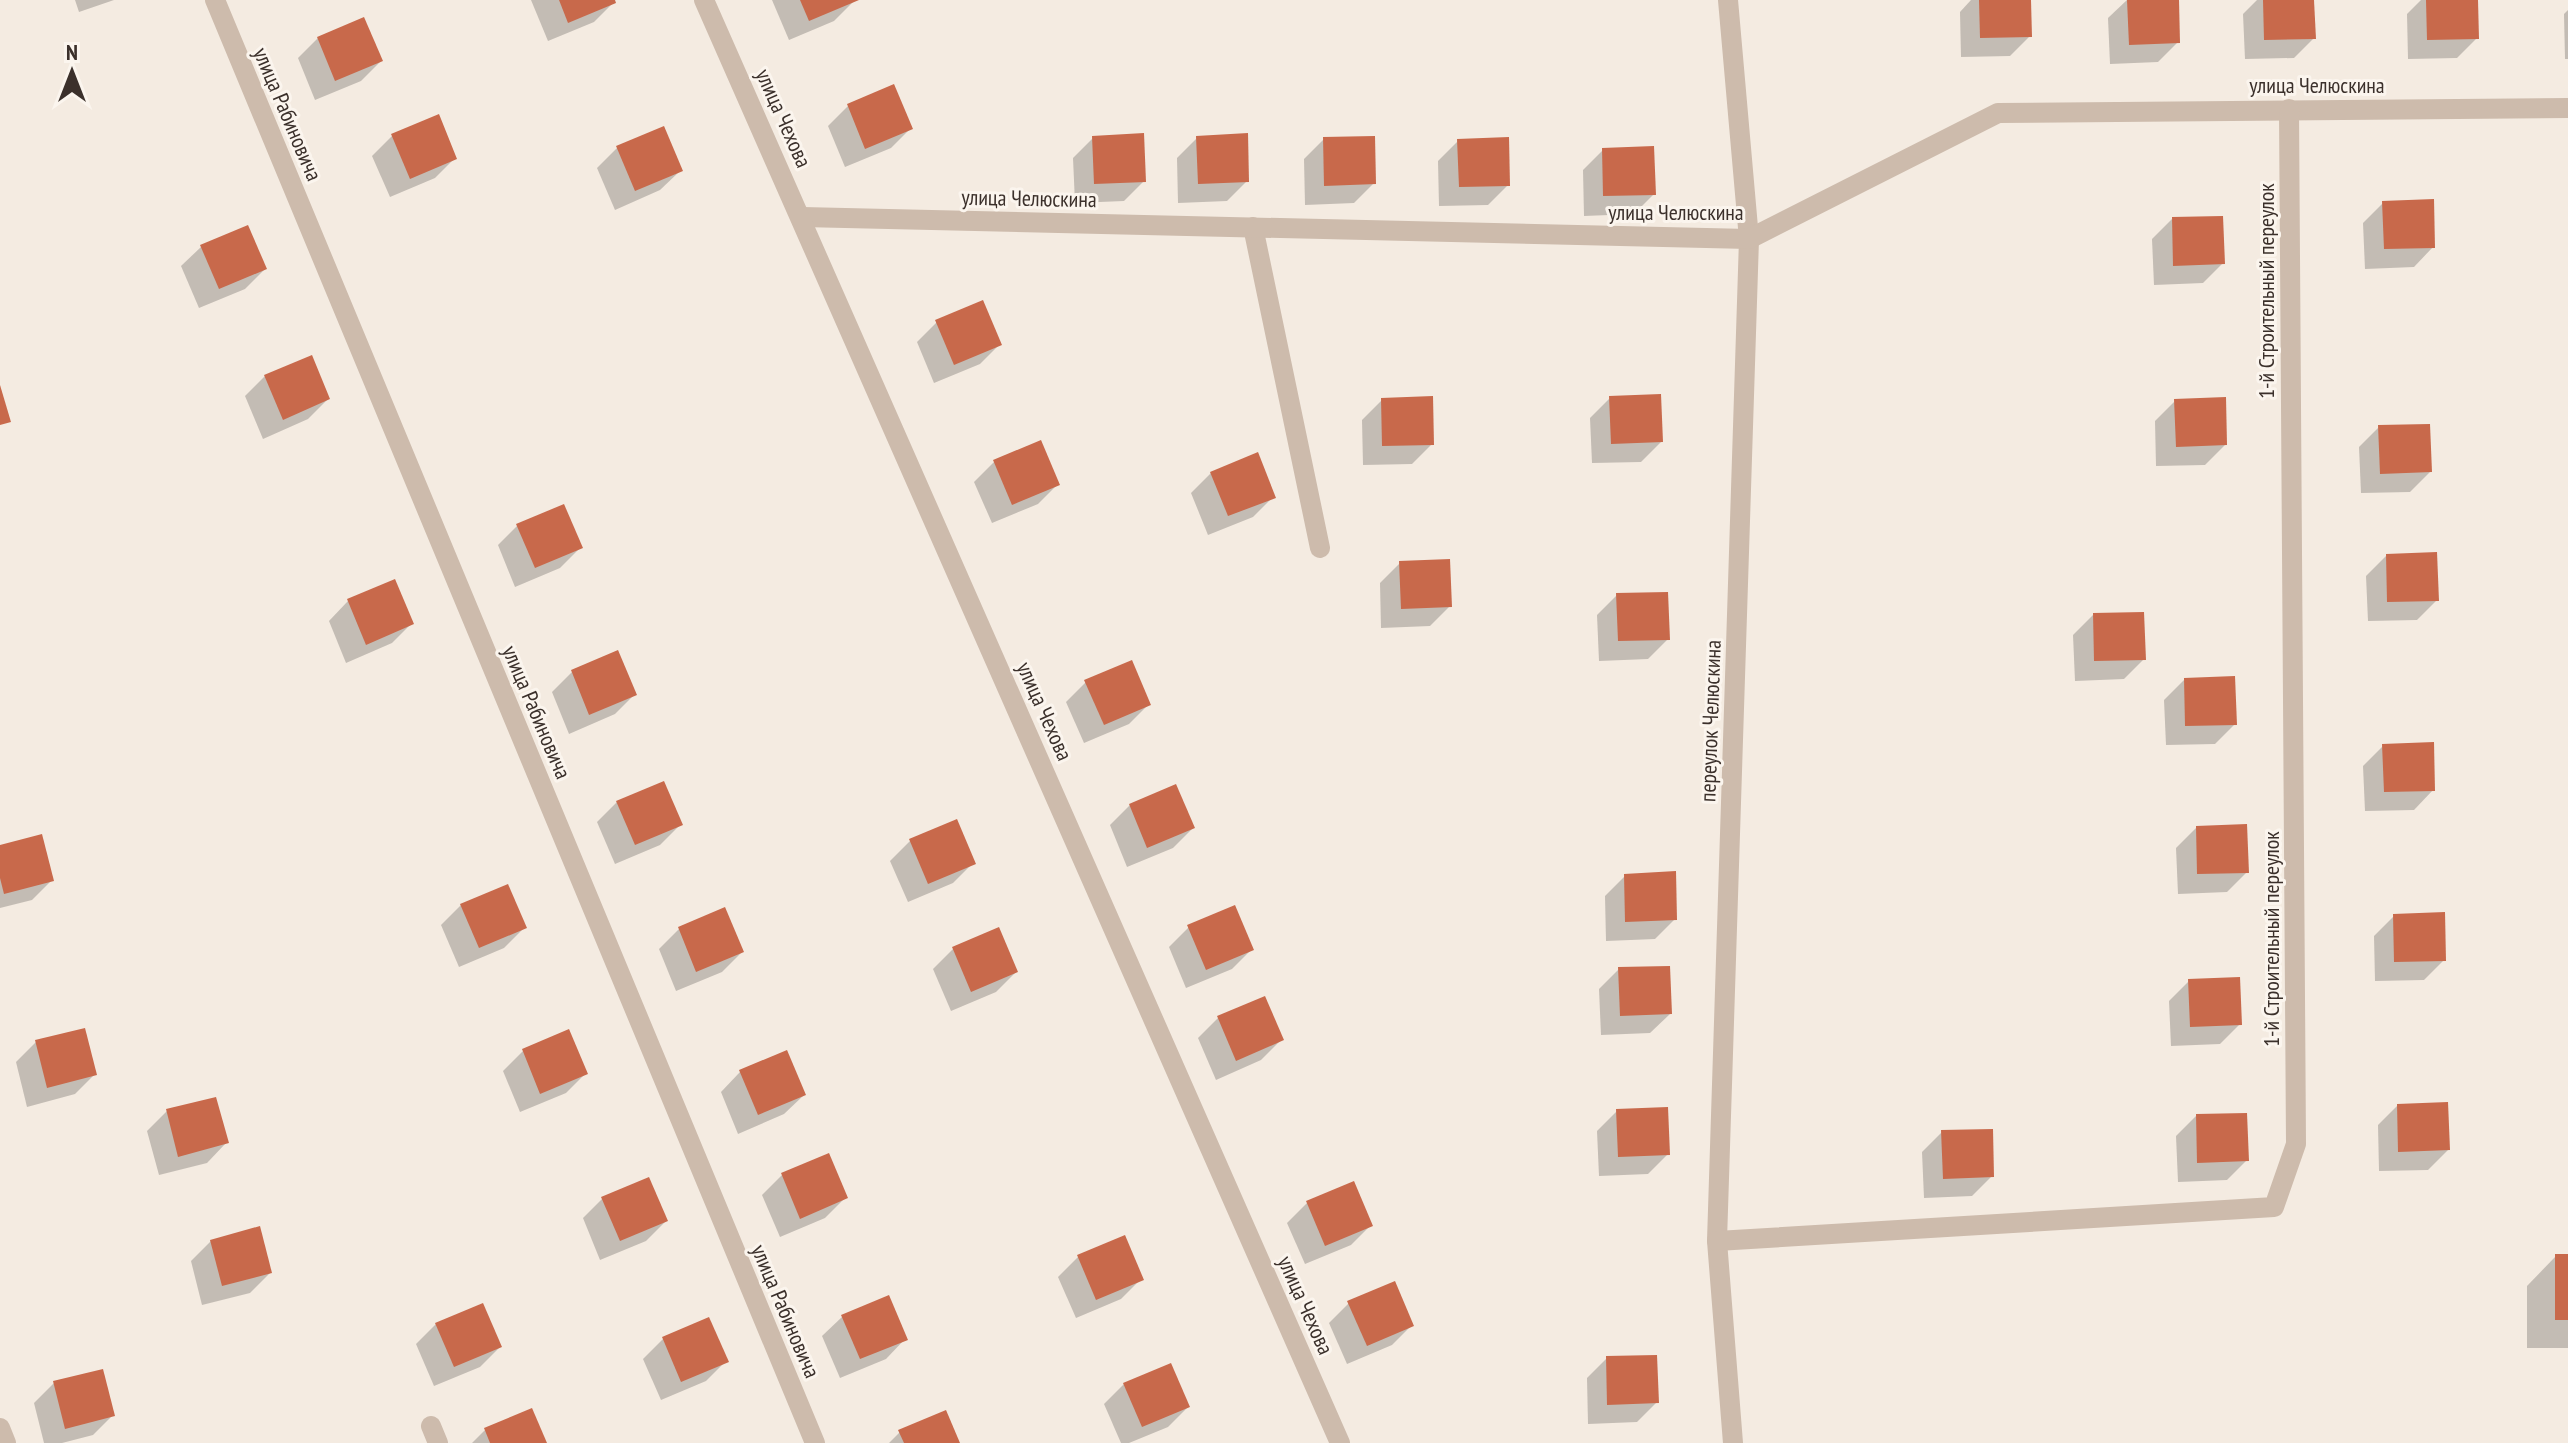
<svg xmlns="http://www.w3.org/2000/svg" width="2568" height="1443" viewBox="0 0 2568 1443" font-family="'PT Sans Narrow',sans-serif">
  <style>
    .shadow { fill: #0003 }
    .building { fill: #c8694b }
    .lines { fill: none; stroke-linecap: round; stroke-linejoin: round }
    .service { stroke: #cdbbac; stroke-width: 20 }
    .minor { stroke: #cdbbac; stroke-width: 20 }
    .tertiary { stroke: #cdbbac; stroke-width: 20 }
    .labels { text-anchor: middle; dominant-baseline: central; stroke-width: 6; stroke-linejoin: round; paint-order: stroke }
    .street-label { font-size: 22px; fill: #3b302b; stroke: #fbf5ee }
  </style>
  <rect width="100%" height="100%" fill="#f4ebe1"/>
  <!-- shadow -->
  <g class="shadow">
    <path d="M75 0H114L79 12Z"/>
    <path d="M531 0H613L614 2 594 22 548 41Z"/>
    <path d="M772 0H854V1L834 21 789 40Z"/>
    <path d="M1971 0H2029L2030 36 2010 56 1961 57 1960 12Z"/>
    <path d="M2127 0H2177L2178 42 2158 62 2110 64 2108 18Z"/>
    <path d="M2257 0H2312L2314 38 2294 58 2245 59 2243 14Z"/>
    <path d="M2421 0H2476L2477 38 2457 58 2408 59 2407 14Z"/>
    <path d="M2568 10V59H2565L2564 14Z"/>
    <path d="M318 38 381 61 361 81 315 100 298 58Z"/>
    <path d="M848 106 911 128 891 148 845 167 828 126Z"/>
    <path d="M392 136 455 158 435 178 390 197 372 156Z"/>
    <path d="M1093 138 1144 181 1124 201 1075 203 1073 158Z"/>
    <path d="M1197 138 1247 181 1227 201 1178 203 1177 158Z"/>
    <path d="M1324 139 1374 183 1354 203 1305 205 1304 159Z"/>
    <path d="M1458 141 1508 185 1488 205 1439 206 1438 161Z"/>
    <path d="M617 148 680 171 660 190 615 210 597 168Z"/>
    <path d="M1603 150 1654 194 1634 214 1584 216 1583 170Z"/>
    <path d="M2383 203 2433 247 2414 267 2365 269 2363 223Z"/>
    <path d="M2172 219 2223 263 2203 283 2154 285 2152 239Z"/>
    <path d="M201 247 265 269 245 289 199 308 181 266Z"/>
    <path d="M937 322 1000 344 980 364 934 383 917 342Z"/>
    <path d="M265 376 328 399 308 419 263 439 245 396Z"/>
    <path d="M1610 398 1661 442 1641 462 1592 463 1590 418Z"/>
    <path d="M1382 400 1432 444 1412 464 1363 465 1362 420Z"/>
    <path d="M2175 401 2225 445 2205 465 2156 466 2155 421Z"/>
    <path d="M2379 427 2430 472 2410 492 2361 493 2359 447Z"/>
    <path d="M994 462 1058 484 1038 504 992 523 974 482Z"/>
    <path d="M1211 473 1273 497 1253 517 1208 535 1191 493Z"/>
    <path d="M517 526 580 548 560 568 515 587 498 545Z"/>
    <path d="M2386 556 2437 600 2417 620 2368 621 2366 576Z"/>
    <path d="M1400 563 1450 606 1430 626 1381 628 1380 583Z"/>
    <path d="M1617 595 1668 639 1648 659 1599 661 1597 615Z"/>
    <path d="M348 601 412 623 392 643 346 663 329 621Z"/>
    <path d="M2093 615 2144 659 2124 679 2075 681 2073 635Z"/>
    <path d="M572 672 635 694 615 714 569 734 552 692Z"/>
    <path d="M2184 680 2235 724 2215 744 2166 745 2164 700Z"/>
    <path d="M1086 682 1149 704 1129 724 1084 743 1066 702Z"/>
    <path d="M2383 746 2433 790 2414 810 2365 811 2363 766Z"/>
    <path d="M617 802 680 825 660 845 615 864 597 822Z"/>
    <path d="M1130 805 1193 828 1173 848 1127 867 1110 825Z"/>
    <path d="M2196 828 2247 872 2227 892 2178 894 2176 848Z"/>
    <path d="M910 841 973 863 953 883 908 902 890 861Z"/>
    <path d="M0 847 52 880 32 900 0 908Z"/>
    <path d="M1625 876 1675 919 1655 939 1606 941 1605 896Z"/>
    <path d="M461 905 524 928 504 948 459 967 441 925Z"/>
    <path d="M2394 916 2444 960 2424 980 2375 981 2374 936Z"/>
    <path d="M1189 927 1252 949 1232 969 1186 988 1169 947Z"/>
    <path d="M679 929 742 952 722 972 676 991 659 949Z"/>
    <path d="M953 949 1016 972 996 992 951 1011 933 969Z"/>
    <path d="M1619 969 1670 1014 1650 1033 1601 1035 1599 989Z"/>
    <path d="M2189 981 2240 1024 2220 1044 2171 1046 2169 1001Z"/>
    <path d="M1218 1018 1281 1040 1261 1060 1216 1080 1198 1038Z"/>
    <path d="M36 1042 95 1074 75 1094 27 1107 16 1062Z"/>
    <path d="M523 1051 586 1073 566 1093 520 1112 503 1071Z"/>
    <path d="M740 1072 804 1095 784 1114 738 1134 721 1092Z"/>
    <path d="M2398 1105 2448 1150 2428 1170 2379 1171 2378 1125Z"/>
    <path d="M167 1111 226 1143 207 1163 159 1175 147 1131Z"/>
    <path d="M1617 1111 1668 1154 1648 1174 1599 1176 1597 1131Z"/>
    <path d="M2196 1116 2247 1160 2227 1180 2178 1182 2176 1136Z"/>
    <path d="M1942 1132 1992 1176 1972 1196 1924 1198 1922 1152Z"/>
    <path d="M782 1175 845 1198 825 1218 780 1237 762 1195Z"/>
    <path d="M603 1198 666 1221 646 1241 600 1260 583 1218Z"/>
    <path d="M1307 1203 1371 1225 1351 1245 1305 1264 1287 1223Z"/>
    <path d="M211 1241 270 1273 250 1293 202 1305 191 1261Z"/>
    <path d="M2556 1256H2568V1348H2527V1286Z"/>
    <path d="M1078 1257 1141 1279 1121 1299 1076 1318 1058 1277Z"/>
    <path d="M1349 1303 1412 1325 1392 1345 1347 1364 1329 1323Z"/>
    <path d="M842 1317 905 1339 886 1359 840 1378 822 1336Z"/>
    <path d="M436 1324 500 1347 480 1367 434 1386 416 1344Z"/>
    <path d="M663 1339 726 1361 706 1381 661 1400 643 1359Z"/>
    <path d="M1607 1358 1657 1402 1637 1422 1588 1424 1587 1378Z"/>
    <path d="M54 1383 113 1415 93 1435 62 1443H44L34 1403Z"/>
    <path d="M1124 1384 1188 1407 1168 1427 1129 1443H1121L1104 1404Z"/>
    <path d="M485 1430 545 1443H472Z"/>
    <path d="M900 1432 958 1443H889Z"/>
  </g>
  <!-- building -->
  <g class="building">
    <path d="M559 0H615L616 3 568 23Z"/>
    <path d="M800 0H859L809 21Z"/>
    <path d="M1979 0H2031L2032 37 1980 38Z"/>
    <path d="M2127 0H2179L2180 43 2129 45Z"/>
    <path d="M2263 0H2314L2316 39 2264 40Z"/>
    <path d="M2426 0H2478L2479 39 2427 40Z"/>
    <path d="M364 17 383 61 335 81 317 37Z"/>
    <path d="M894 84 913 129 865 149 847 104Z"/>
    <path d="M439 114 457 159 410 179 391 134Z"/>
    <path d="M664 126 683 171 635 191 616 146Z"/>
    <path d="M1144 133 1146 182 1094 184 1092 136Z"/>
    <path d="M1248 133 1249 182 1198 184 1196 136Z"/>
    <path d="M1375 136 1376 184 1324 186 1323 137Z"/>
    <path d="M1509 137 1510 186 1459 187 1457 139Z"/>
    <path d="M1654 146 1656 195 1603 196 1602 148Z"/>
    <path d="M2434 199 2435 248 2384 249 2382 201Z"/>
    <path d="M2223 216 2225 264 2173 266 2172 217Z"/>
    <path d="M248 225 267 269 219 289 200 245Z"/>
    <path d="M983 300 1002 345 954 365 935 320Z"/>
    <path d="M312 355 330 399 283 420 264 375Z"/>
    <path d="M0 385 11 422 0 425Z"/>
    <path d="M1661 394 1663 442 1611 444 1609 396Z"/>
    <path d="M1433 396 1434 445 1382 446 1381 398Z"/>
    <path d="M2226 397 2227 445 2176 447 2174 399Z"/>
    <path d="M2430 424 2432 472 2380 474 2378 425Z"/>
    <path d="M1041 440 1060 485 1012 505 993 460Z"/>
    <path d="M1258 452 1276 498 1228 516 1210 472Z"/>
    <path d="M564 504 583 548 535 568 516 524Z"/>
    <path d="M2437 552 2439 601 2387 602 2386 554Z"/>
    <path d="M1450 559 1452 607 1401 609 1399 561Z"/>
    <path d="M395 579 414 624 366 645 347 599Z"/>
    <path d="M1668 592 1670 640 1618 641 1616 593Z"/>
    <path d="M2144 612 2146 660 2094 661 2093 613Z"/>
    <path d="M618 650 637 695 589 715 571 670Z"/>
    <path d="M1132 660 1151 705 1104 725 1084 680Z"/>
    <path d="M2235 676 2237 725 2185 726 2184 678Z"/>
    <path d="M2434 742 2435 791 2384 792 2382 744Z"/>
    <path d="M664 781 683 825 635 845 616 801Z"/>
    <path d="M1176 784 1195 828 1147 848 1129 804Z"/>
    <path d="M957 819 976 864 928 884 909 839Z"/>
    <path d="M2247 824 2249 873 2197 874 2196 826Z"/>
    <path d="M42 834 54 881 4 894 0 878V845Z"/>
    <path d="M1676 871 1677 920 1625 922 1624 874Z"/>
    <path d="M508 884 527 928 479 948 460 904Z"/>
    <path d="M1235 905 1254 950 1206 970 1187 925Z"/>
    <path d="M725 907 744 952 696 972 678 927Z"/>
    <path d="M2445 912 2446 961 2394 962 2393 914Z"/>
    <path d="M999 927 1018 972 971 992 952 947Z"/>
    <path d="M1670 966 1672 1014 1620 1016 1618 967Z"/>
    <path d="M2240 977 2242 1025 2190 1027 2188 979Z"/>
    <path d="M1265 996 1284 1040 1236 1061 1217 1016Z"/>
    <path d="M85 1028 97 1075 47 1088 35 1040Z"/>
    <path d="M569 1029 588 1074 540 1094 522 1049Z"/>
    <path d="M787 1050 806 1095 758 1115 739 1070Z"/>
    <path d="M216 1097 229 1143 178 1157 166 1109Z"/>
    <path d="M2448 1102 2450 1150 2398 1152 2397 1104Z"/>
    <path d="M1668 1107 1670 1155 1618 1157 1616 1109Z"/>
    <path d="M2247 1113 2249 1161 2197 1163 2196 1114Z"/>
    <path d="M1993 1129 1994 1177 1943 1179 1941 1130Z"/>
    <path d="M829 1153 848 1198 800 1219 781 1173Z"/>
    <path d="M649 1177 668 1221 620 1241 601 1197Z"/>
    <path d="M1354 1181 1373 1226 1325 1246 1306 1201Z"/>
    <path d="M260 1226 272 1273 222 1286 210 1240Z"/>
    <path d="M1125 1235 1144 1280 1096 1300 1077 1255Z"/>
    <rect x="2555" y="1254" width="13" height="66"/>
    <path d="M1395 1281 1414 1326 1367 1346 1347 1301Z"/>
    <path d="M889 1295 908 1340 860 1359 841 1315Z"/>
    <path d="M483 1303 502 1347 454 1367 435 1323Z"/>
    <path d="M709 1317 729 1362 681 1382 662 1337Z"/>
    <path d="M1657 1355 1659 1403 1607 1405 1606 1356Z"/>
    <path d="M1171 1363 1190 1407 1142 1427 1123 1383Z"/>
    <path d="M103 1369 115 1416 65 1429 53 1381Z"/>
    <path d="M532 1408 547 1443H490L484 1428Z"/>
    <path d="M946 1410 960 1443H904L898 1430Z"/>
  </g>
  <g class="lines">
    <!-- service -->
    <path class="service" d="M1253 227 1320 548"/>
    <!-- minor -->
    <g class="minor">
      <path d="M215 0 815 1443"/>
      <path d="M1728 0 1749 239 1717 1241 1733 1443"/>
      <path d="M802 217 1749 239 1998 113 2568 108"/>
      <path d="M1717 1241 2274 1207 2296 1144 2289 109"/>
      <path d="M431 1426 438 1443"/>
      <path d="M0 1428 6 1443"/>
    </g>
    <!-- tertiary -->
    <path class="tertiary" d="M704 0 1340 1443"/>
  </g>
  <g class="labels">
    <!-- street labels -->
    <g class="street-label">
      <text x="2317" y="85">улица Челюскина</text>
      <text transform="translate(288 114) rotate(67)">улица Рабиновича</text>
      <text transform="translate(784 118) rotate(66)">улица Чехова</text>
      <text transform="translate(1029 198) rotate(1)">улица Челюскина</text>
      <text x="1676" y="212">улица Челюскина</text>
      <text transform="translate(2266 291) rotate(-90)">1-й Строительный переулок</text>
      <text transform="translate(1045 711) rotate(66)">улица Чехова</text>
      <text transform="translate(537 712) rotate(67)">улица Рабиновича</text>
      <text transform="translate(1710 721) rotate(-88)">переулок Челюскина</text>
      <text transform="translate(2271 939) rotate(-90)">1-й Строительный переулок</text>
      <text transform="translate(1306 1305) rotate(66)">улица Чехова</text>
      <text transform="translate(786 1311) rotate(67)">улица Рабиновича</text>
    </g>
  </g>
  <!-- north arrow -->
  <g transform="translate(72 72)" stroke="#fbf5ee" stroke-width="6" paint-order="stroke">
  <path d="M0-6L14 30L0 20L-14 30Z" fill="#3b302b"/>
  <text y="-12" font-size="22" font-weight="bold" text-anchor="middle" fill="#3b302b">N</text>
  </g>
</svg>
